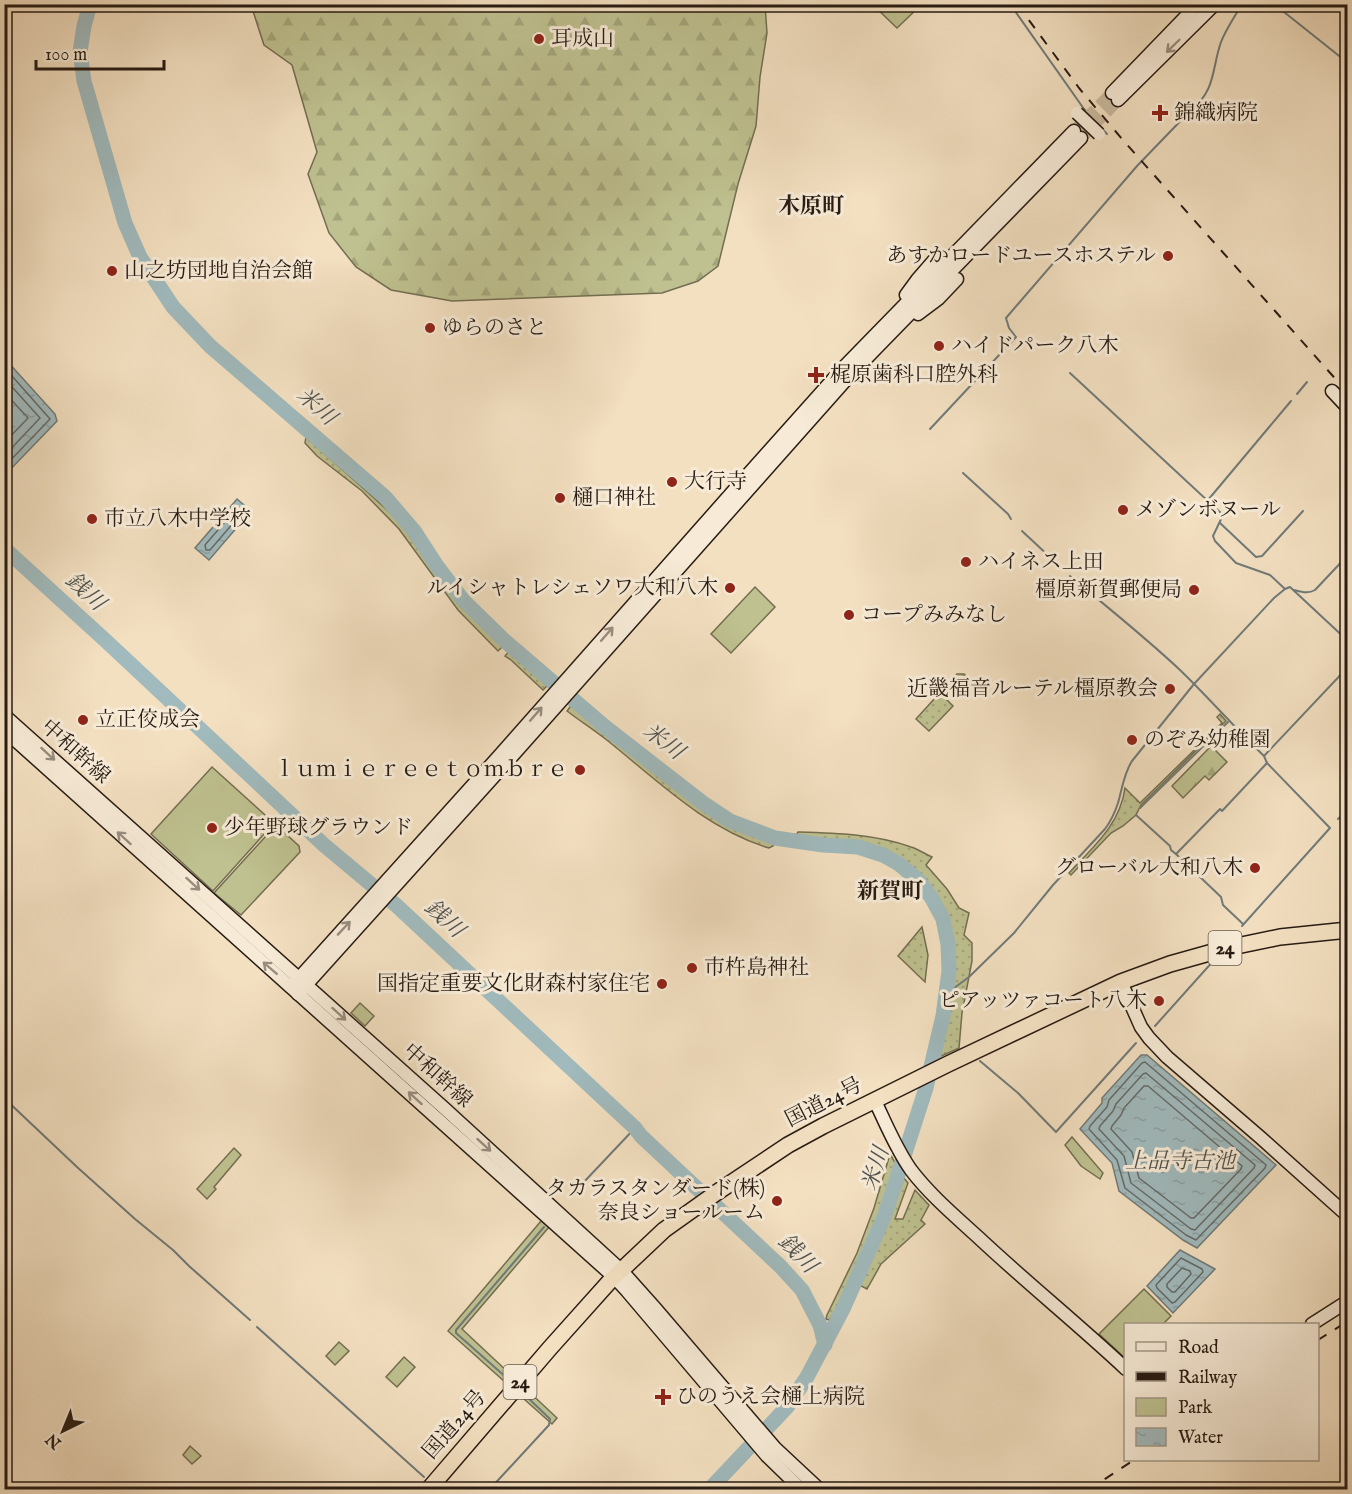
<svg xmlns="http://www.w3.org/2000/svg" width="1352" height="1494" viewBox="0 0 1352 1494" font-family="'IM FELL English','Noto Serif JP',serif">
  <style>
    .grass { fill: url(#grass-dots); stroke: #736e52; stroke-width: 1.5 }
    .forest { fill: url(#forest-firs); stroke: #736e52; stroke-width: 1.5 }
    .park { fill: #bfc190; stroke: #736e52; stroke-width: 1.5 }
    .water { fill: url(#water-ripples); stroke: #707a79; stroke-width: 1.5 }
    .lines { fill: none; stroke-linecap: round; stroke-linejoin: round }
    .shore { stroke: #646a68; stroke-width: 1.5 }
    .stream { stroke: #707a79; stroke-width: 2 }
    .river { stroke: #a0babd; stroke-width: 15 }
    .secondary-tunnel { stroke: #cab99e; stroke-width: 12; stroke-dasharray: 12 6; stroke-linecap: butt }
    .secondary-casing { stroke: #271b13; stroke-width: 15 }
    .highway-casing { stroke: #271b13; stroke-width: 18 }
    .secondary { stroke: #f7ebd7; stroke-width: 12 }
    .highway { stroke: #f3e0c1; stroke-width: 15 }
    .rail { stroke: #271b13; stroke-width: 2; stroke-dasharray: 10 10; stroke-linecap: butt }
    .secondary-bridge-casing { stroke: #271b13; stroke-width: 15; stroke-linecap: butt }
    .secondary-bridge { stroke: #f7ebd7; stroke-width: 12 }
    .oneway { stroke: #998d7f }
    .poi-dot { fill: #8f2418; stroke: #f7ebd7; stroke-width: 2 }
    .labels { text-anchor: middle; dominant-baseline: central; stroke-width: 6; stroke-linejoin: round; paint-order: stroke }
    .shield { fill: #f7ebd7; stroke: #65594e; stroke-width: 1.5 }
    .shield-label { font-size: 20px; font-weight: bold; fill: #271b13 }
    .poi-label { font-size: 21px; fill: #271b13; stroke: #f7ebd7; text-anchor: start }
    .street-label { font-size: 21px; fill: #271b13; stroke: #f7ebd7 }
    .neighbourhood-label { font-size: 22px; font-weight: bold; fill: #271b13; stroke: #f7ebd7 }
    .water-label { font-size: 22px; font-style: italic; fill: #51534e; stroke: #f7ebd7 }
  </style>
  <defs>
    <pattern id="grass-dots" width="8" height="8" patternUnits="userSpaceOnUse" patternTransform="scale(1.5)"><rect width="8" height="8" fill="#bfc190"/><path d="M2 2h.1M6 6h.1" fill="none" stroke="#a4a57b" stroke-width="1.8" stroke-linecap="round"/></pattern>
    <pattern id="forest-firs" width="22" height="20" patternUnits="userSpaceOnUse" patternTransform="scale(1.5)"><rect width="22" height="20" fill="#bfc190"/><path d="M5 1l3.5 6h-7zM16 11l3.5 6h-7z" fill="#a4a57b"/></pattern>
    <pattern id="water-ripples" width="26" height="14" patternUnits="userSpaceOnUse" patternTransform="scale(1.5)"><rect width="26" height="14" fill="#a0babd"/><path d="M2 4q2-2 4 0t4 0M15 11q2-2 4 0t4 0" fill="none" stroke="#8a9fa2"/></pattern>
  </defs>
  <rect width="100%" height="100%" fill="#f3e0c1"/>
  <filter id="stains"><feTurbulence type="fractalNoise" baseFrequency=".00333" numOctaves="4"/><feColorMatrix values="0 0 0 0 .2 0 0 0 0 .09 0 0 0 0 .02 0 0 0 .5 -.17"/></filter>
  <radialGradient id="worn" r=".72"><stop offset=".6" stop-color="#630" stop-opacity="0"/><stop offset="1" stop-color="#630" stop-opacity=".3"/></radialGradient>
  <!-- grass -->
  <g class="grass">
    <path d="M306 437 373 497 398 520 460 606 504 645 498 651 458 610 399 529 362 491 317 456 305 443Z"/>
    <path d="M509 651 547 686 543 690 511 660 505 656Z"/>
    <path d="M957 674H964L968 678 947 700 953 706 929 731 916 719Z"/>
    <path d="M572 704 640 761 688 799 723 822 775 841 773 846 769 848C706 829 658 781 608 741 594 730 580 721 567 711Z"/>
    <path d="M1220 714 1226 721 1141 805 1136 815 1123 826 1111 833 1071 875 1069 873C1093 847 1120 825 1125 788L1140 803 1222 723 1217 717Z"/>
    <path d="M798 832C835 833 875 834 911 847 918 849 925 854 932 857L926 865 947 889 959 908 969 913 964 935 972 943V961L962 1013 959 1048 937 1058 941 1044 952 968V947L947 924 940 904 924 883 896 857 868 847 842 842H817L795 837Z"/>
    <path d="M922 927 928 955 925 982 898 956Z"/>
    <path d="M890 1154 897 1166 878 1224 840 1306 829 1320 826 1319 827 1315 857 1253 874 1208Z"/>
    <path d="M903 1177 908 1183 895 1219H903L915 1190 929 1205 921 1220 925 1224 881 1264 867 1289 859 1285 883 1234Z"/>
  </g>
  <!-- forest -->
  <g class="forest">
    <path d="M251 5H765L767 33 760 77 756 126 738 184 718 266 698 281 662 293 452 301 391 290 356 267 329 233 308 174 317 152 292 65 264 45Z"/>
    <path d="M1211 746 1227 762 1209 780 1205 776 1183 798 1172 786Z"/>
  </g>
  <!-- park -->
  <g class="park">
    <path d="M873 5H921L897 28Z"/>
    <path d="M755 587 775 607 731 653 711 634Z"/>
    <path d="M212 767 274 823 213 891 151 834Z"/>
    <path d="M276 825 299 846 300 852 241 915 214 893Z"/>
    <path d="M360 1003 374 1016 365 1026 351 1013Z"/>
    <path d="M1072 1137 1103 1173 1100 1179 1081 1166 1065 1145Z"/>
    <path d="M234 1148 241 1155 214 1187 216 1189 207 1199 197 1189Z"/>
    <path d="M541 1221 549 1227 462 1329 557 1418 552 1424 448 1331Z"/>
    <path d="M1144 1289 1171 1316 1163 1324H1126L1125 1358 1099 1334Z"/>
    <path d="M339 1342 349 1351 335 1365 326 1356Z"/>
    <path d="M404 1357 415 1367 397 1387 386 1377Z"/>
    <path d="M190 1446 201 1456 192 1464 183 1455Z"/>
  </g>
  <!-- water -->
  <g class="water">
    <path d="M5 360 7 361 55 414 57 421 5 475Z"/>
    <path d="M237 499 251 511 209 560 195 548Z"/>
    <path d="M1141 1055H1147L1276 1165 1197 1248 1183 1240 1119 1191 1112 1163 1080 1129 1102 1103V1098Z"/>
    <path d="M1180 1250 1215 1269 1173 1313 1147 1286Z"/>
  </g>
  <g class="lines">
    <!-- shore -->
    <g class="shore">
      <path d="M4 367 50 419 4 467"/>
      <path d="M4 378 40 418 4 456"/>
      <path d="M4 392 28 418 4 443"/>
      <path d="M236 509 240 510 241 514 210 550H206L205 545Z"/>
      <path d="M1145 1062 1266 1165 1265 1168 1196 1240 1186 1235 1125 1188 1117 1160 1089 1129 1090 1126 1107 1107 1109 1100 1142 1063Z"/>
      <path d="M1146 1073 1255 1165 1254 1168 1195 1230 1191 1229 1131 1183 1124 1156 1099 1129 1100 1126 1113 1111 1116 1104 1143 1074Z"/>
      <path d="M1144 1086H1148L1242 1166 1241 1169 1194 1218H1191L1139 1178 1132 1152 1111 1129 1112 1126 1121 1115 1124 1108Z"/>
      <path d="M1181 1258 1202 1269 1203 1272 1175 1302 1172 1303 1157 1288 1156 1285Z"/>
      <path d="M1182 1268 1190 1271 1191 1274 1175 1292H1172L1167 1287V1284Z"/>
    </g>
    <!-- stream -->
    <g class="stream">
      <path d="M1010 4 1084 109 1107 134"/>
      <path d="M1274 4 1348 63"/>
      <path d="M1297 394 1307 382"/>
      <path d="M930 429 1016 337 1009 328 1006 318 1137 166 1192 109C1216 90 1212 67 1221 42 1226 29 1235 16 1242 4"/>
      <path d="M963 473 1008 514 1011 519"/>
      <path d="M1208 500 1291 401"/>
      <path d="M1220 523 1256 557 1262 556 1303 511"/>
      <path d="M1022 531 1051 558"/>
      <path d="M1070 576C1107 607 1145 637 1180 670 1209 698 1235 728 1264 756L1267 763 1330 828 1242 926"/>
      <path d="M1285 589 1290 587 1348 641"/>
      <path d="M1294 590C1302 592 1308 594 1315 590L1348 555"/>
      <path d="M1264 756 1348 667"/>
      <path d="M1140 808 1228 722"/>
      <path d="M1136 815 1170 846 1171 850 1176 854"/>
      <path d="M1338 819 1348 809"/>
      <path d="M1243 924 1223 905 1221 897 1176 854 1220 809 1222 811 1267 763"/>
      <path d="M1229 939 1236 932"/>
      <path d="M946 987 954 988 969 977 1014 933 1053 885 1105 829C1111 821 1115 812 1118 803 1122 789 1124 773 1132 761L1194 684 1274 598 1285 589 1270 575 1236 563 1215 541 1213 536 1223 515 1070 373"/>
      <path d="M1155 1026 1215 959"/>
      <path d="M980 1061 1018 1093 1056 1132 1136 1043"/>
      <path d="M4 1098 77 1167 135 1219 173 1250 189 1266 250 1320"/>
      <path d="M573 1196 582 1184 635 1128"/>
      <path d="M257 1327 424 1477"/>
      <path d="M508 1379 456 1333V1330L544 1227"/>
      <path d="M489 1490 549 1425 550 1419 524 1394"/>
    </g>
    <!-- river -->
    <g class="river">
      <path d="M90 4 84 26 80 52 84 81 125 223 140 257 173 307 210 346 385 497 415 532 437 566 463 600 505 641 604 726 703 803 730 821 775 838 823 845 858 847 883 855 899 864 918 880 931 897 943 919 948 944 949 971 943 1016 926 1088 896 1181 884 1217 843 1309 807 1377 787 1407 709 1490"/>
      <path d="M4 548 105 640 324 845 397 906 635 1128 641 1136 780 1266 802 1290 820 1325 825 1345"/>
    </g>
    <!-- secondary-tunnel -->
    <g class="secondary-tunnel">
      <path d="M1074 131 1112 93"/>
      <path d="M1081 138 1118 100"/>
    </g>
    <!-- secondary casing -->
    <g class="secondary-casing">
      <g id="secondary">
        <path d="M1112 93 1198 4"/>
        <path d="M1118 100 1215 4"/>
        <path d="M906 295 917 280 936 258"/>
        <path d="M918 314 938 299 957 279"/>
        <path d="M1332 391 1348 408"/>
        <path d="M4 715 444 1108 622 1271 655 1308 775 1448 820 1490"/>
        <path d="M4 730 614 1277 627 1291 767 1456 802 1490"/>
        <path d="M1121 982 1141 1027 1149 1038 1167 1057 1261 1138 1348 1216"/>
        <path d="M291 987 499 756 744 479 844 367 1074 131"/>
        <path d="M298 994 506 763 852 373 1081 138"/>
        <path d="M875 1101C886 1124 896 1149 911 1170 930 1195 955 1216 979 1238 1027 1283 1078 1324 1126 1369"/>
        <path d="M1312 1324 1348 1301"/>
      </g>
    </g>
    <!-- highway casing -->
    <g class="highway-casing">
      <path id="highway" d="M428 1490 550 1348 610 1281 664 1230 716 1193 788 1145 823 1126 948 1064 1121 982 1170 964 1227 948 1280 937 1348 930"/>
    </g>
    <!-- secondary -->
    <use href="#secondary" class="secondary"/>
    <!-- highway -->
    <use href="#highway" class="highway"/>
    <!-- rail -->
    <g class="rail">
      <path d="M1017 4 1079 88 1122 139 1348 393"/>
      <path d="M1318 1340 1348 1321"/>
      <path d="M1088 1490 1134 1460"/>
    </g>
    <!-- secondary-bridge casing -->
    <g class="secondary-bridge-casing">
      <path id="secondary-bridge" d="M1077 113 1099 134"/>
    </g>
    <!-- secondary-bridge -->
    <use href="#secondary-bridge" class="secondary-bridge"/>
  </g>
  <!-- one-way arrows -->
  <defs><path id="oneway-shaft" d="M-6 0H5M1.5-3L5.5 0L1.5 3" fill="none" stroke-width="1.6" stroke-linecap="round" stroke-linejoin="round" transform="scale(1.5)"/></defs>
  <g class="oneway">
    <use href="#oneway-shaft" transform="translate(1173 46) rotate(136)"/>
    <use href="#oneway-shaft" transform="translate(607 634) rotate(-49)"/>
    <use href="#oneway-shaft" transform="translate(536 714) rotate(-49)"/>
    <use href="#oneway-shaft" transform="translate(48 754) rotate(42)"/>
    <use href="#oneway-shaft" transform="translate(124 838) rotate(-138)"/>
    <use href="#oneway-shaft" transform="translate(193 884) rotate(42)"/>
    <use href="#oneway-shaft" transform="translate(344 928) rotate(-47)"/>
    <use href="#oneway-shaft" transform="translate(270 968) rotate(-139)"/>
    <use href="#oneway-shaft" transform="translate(339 1014) rotate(42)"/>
    <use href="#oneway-shaft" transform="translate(415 1098) rotate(-138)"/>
    <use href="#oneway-shaft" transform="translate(484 1145) rotate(42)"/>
  </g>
  <!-- markers -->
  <g class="poi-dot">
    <circle cx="539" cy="39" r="6"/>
    <path d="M1157 104h6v6h6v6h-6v6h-6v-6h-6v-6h6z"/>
    <circle cx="1168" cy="256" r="6"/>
    <circle cx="112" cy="271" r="6"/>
    <circle cx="430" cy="328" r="6"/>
    <circle cx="939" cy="346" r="6"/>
    <path d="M813 366h6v6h6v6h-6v6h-6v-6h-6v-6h6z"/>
    <circle cx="672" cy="482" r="6"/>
    <circle cx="560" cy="498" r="6"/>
    <circle cx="1123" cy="510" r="6"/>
    <circle cx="92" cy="519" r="6"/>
    <circle cx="966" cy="562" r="6"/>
    <circle cx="730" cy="588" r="6"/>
    <circle cx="1194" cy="590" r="6"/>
    <circle cx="849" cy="615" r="6"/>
    <circle cx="1170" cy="689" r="6"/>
    <circle cx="83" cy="720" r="6"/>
    <circle cx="1132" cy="740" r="6"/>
    <circle cx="580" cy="770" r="6"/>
    <circle cx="212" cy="828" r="6"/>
    <circle cx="1255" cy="868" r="6"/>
    <circle cx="692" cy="968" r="6"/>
    <circle cx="662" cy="984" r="6"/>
    <circle cx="1159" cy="1001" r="6"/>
    <circle cx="777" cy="1201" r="6"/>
    <path d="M660 1388h6v6h6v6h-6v6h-6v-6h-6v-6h6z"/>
  </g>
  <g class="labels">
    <!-- shield labels -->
    <g class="shield">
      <rect x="1208.5" y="931" width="33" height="34" rx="4.5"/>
      <rect x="503.5" y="1365" width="33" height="34" rx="4.5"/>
    </g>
    <g class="shield-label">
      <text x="1225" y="948">24</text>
      <text x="520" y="1382">24</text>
    </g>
    <!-- poi labels -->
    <g class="poi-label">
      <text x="551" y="39">耳成山</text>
      <text x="1174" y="113">錦織病院</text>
      <text x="1156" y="256" text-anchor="end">あすかロードユースホステル</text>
      <text x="124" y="271">山之坊団地自治会館</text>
      <text x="442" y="328">ゆらのさと</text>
      <text x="951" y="346">ハイドパーク八木</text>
      <text x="830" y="375">梶原歯科口腔外科</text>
      <text x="684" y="482">大行寺</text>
      <text x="572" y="498">樋口神社</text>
      <text x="1135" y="510">メゾンボヌール</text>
      <text x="104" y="519">市立八木中学校</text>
      <text x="978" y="562">ハイネス上田</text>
      <text x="718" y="588" text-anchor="end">ルイシャトレシェソワ大和八木</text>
      <text x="1182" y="590" text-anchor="end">橿原新賀郵便局</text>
      <text x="861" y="615">コープみみなし</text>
      <text x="1158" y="689" text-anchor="end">近畿福音ルーテル橿原教会</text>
      <text x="95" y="720">立正佼成会</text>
      <text x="1144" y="740">のぞみ幼稚園</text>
      <text x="568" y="770" text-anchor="end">ｌｕｍｉｅｒｅｅｔｏｍｂｒｅ</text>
      <text x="224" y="828">少年野球グラウンド</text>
      <text x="1243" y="868" text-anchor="end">グローバル大和八木</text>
      <text x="704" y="968">市杵島神社</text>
      <text x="650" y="984" text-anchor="end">国指定重要文化財森村家住宅</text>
      <text x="1147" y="1001" text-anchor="end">ピアッツァコート八木</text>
      <text x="765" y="1189" text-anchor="end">タカラスタンダード(株)<tspan x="765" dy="24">奈良ショールーム</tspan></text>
      <text x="676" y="1397">ひのうえ会樋上病院</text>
    </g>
    <!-- street labels -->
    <g class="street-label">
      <text transform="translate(75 752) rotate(42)">中和幹線</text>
      <text transform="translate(437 1076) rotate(42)">中和幹線</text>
      <text transform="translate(824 1103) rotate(-27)">国道24号</text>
      <text transform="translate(455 1425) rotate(-49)">国道24号</text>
    </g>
    <!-- neighbourhood labels -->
    <g class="neighbourhood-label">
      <text x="811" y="207">木原町</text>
      <text x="890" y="892">新賀町</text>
    </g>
    <!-- water labels -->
    <g class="water-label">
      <text transform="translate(316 407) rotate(41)">米川</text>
      <text transform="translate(85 592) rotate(43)">銭川</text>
      <text transform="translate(663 742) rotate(37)">米川</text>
      <text transform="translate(444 919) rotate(43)">銭川</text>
      <text x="1180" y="1162">上品寺古池</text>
      <text transform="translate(876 1169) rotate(-72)">米川</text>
      <text transform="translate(797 1254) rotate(46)">銭川</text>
    </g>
  </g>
  <!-- margin -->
  <rect width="1352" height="1494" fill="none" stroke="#f3e0c1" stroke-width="24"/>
  <rect x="6" y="6" width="1340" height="1482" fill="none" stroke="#271b13" stroke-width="3"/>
  <rect x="12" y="12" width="1328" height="1470" fill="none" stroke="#271b13" stroke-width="1.5"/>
  <!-- legend -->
  <rect x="1124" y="1323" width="195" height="138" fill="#f7ebd7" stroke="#a49889" stroke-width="1.5"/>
  <rect x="1136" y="1342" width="30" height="9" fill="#f7ebd7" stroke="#a49889" stroke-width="1.5"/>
  <text x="1178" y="1353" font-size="18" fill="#271b13">Road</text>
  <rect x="1136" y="1372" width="30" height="9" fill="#271b13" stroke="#a49889" stroke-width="1.5"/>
  <text x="1178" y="1383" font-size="18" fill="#271b13">Railway</text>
  <rect x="1136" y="1398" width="30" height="18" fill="#bfc190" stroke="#a49889" stroke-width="1.5"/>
  <text x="1178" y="1413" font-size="18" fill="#271b13">Park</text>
  <rect x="1136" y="1428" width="30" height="18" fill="url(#water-ripples)" stroke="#a49889" stroke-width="1.5"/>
  <text x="1178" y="1443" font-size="18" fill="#271b13">Water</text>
  <!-- north arrow -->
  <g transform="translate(63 1431) rotate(223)" stroke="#f7ebd7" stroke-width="4.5" paint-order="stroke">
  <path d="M0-4.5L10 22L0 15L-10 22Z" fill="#271b13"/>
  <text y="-9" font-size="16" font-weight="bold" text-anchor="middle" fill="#271b13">N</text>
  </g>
  <!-- scale -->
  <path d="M36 60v9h128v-9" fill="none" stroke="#271b13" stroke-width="3"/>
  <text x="45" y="60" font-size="18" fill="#271b13" stroke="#f7ebd7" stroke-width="4.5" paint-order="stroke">100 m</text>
  <rect width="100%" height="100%" filter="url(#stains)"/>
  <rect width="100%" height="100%" fill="url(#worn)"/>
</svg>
